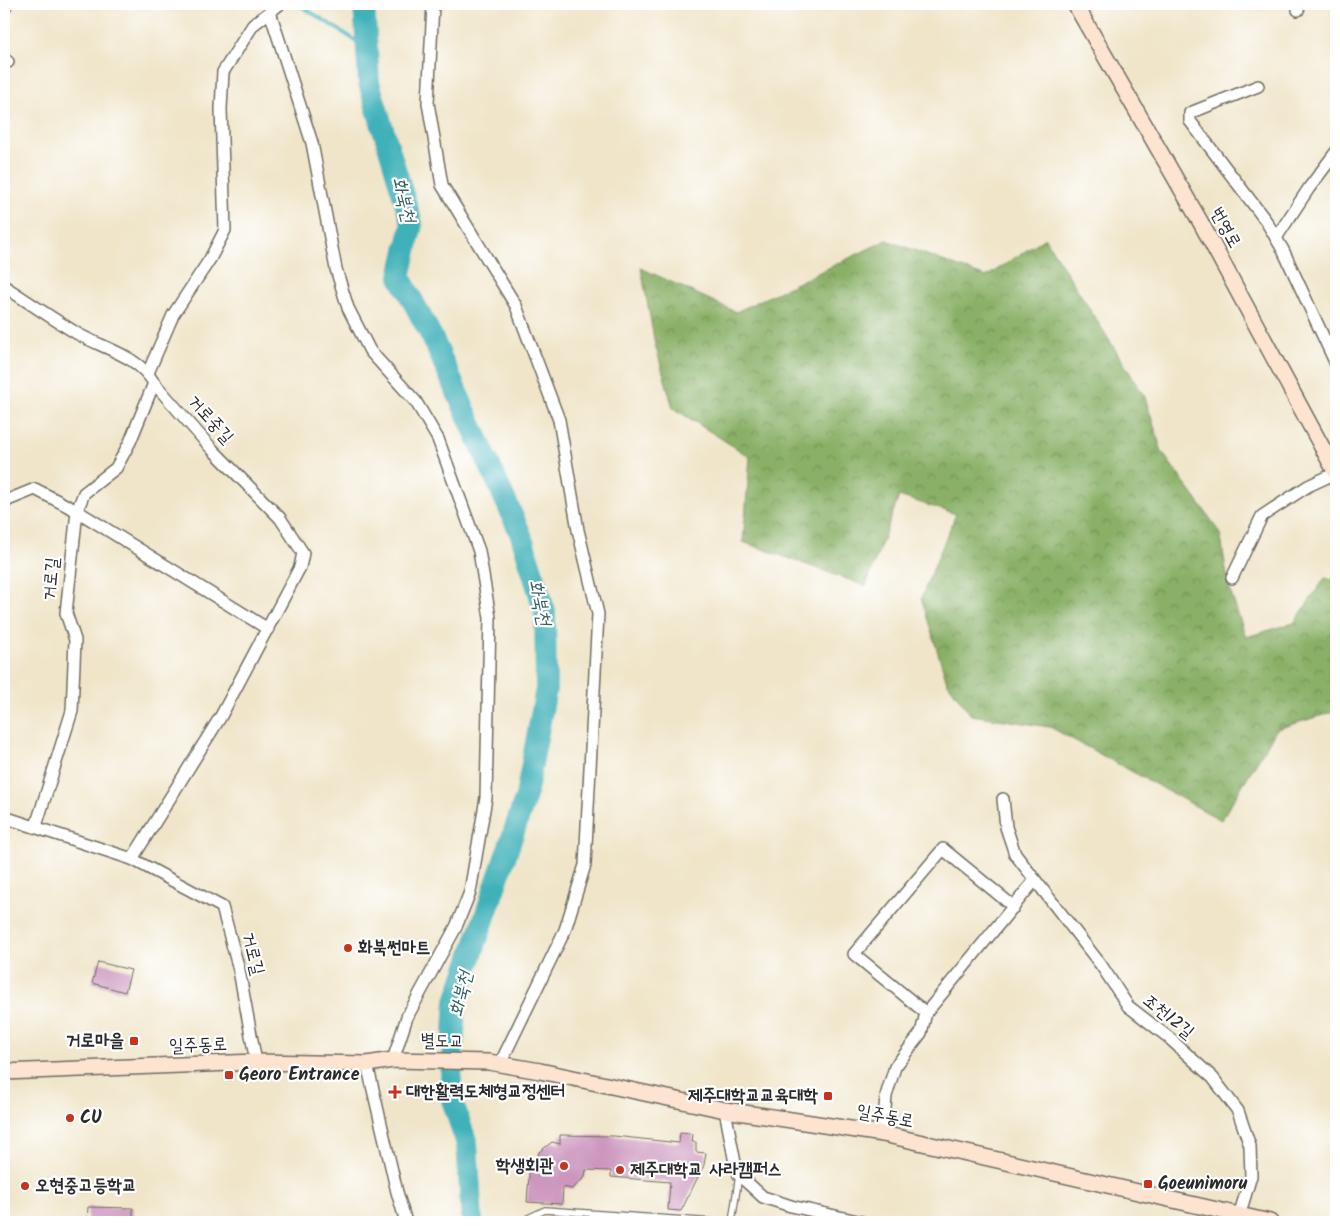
<svg xmlns="http://www.w3.org/2000/svg" width="1340" height="1226" viewBox="0 0 1340 1226" font-family="Kalam,'Poor Story',sans-serif">
  <style>
    .forest { fill: url(#forest-crowns); stroke: #5a6e48 }
    .lines { fill: none; stroke-linecap: round; stroke-linejoin: round }
    .stream { stroke: #41b1b9; stroke-width: 4 }
    .river { stroke: #41b1b9; stroke-width: 22 }
    .building { fill: #cc96be }
    .service-casing { stroke: #706c62; stroke-width: 8 }
    .minor-casing { stroke: #706c62; stroke-width: 14 }
    .secondary-casing { stroke: #706c62; stroke-width: 18 }
    .service { stroke: #fff; stroke-width: 5.5 }
    .minor { stroke: #fff; stroke-width: 11 }
    .secondary { stroke: #fde4d1; stroke-width: 15 }
    .poi-dot { fill: #c8321e; stroke: #fff; stroke-width: 2 }
    .labels { text-anchor: middle; dominant-baseline: central; stroke-width: 4.5; stroke-linejoin: round; paint-order: stroke }
    .street-label { font-size: 18px; fill: #2b2b2b; stroke: #fff }
    .poi-label { font-size: 18px; font-weight: bold; fill: #2b2b2b; stroke: #fff; text-anchor: start }
    .water-label { font-size: 19px; font-style: italic; fill: #346164; stroke: #fff }
  </style>
  <defs>
    <pattern id="forest-crowns" width="20" height="18" patternUnits="userSpaceOnUse" patternTransform="scale(1.25)"><rect width="20" height="18" fill="#89b066"/><path d="M2 6a3 3 0 1 1 6 0M12 15a3 3 0 1 1 6 0" fill="none" stroke="#708f54"/></pattern>
  </defs>
  <rect width="100%" height="100%" fill="#fff"/>
  <filter id="ink" filterUnits="userSpaceOnUse"><feTurbulence type="fractalNoise" baseFrequency=".02" numOctaves="2"/><feDisplacementMap in="SourceGraphic" scale="10" xChannelSelector="R" yChannelSelector="G"/><feConvolveMatrix kernelMatrix="1 2 1 2 8 2 1 2 1" color-interpolation-filters="sRGB"/></filter>
  <filter id="wash" filterUnits="userSpaceOnUse"><feTurbulence type="fractalNoise" baseFrequency=".0096" numOctaves="4" result="noise"/><feDisplacementMap in="SourceGraphic" scale="20" xChannelSelector="R" yChannelSelector="G"/><feGaussianBlur stdDeviation="1.12" result="paint"/><feColorMatrix in="noise" values="0 0 0 0 0 0 0 0 0 0 0 0 0 0 0 0 0 1.4 0 .05"/><feComposite in="paint" operator="in"/></filter>
  <g filter="url(#wash)">
    <rect width="100%" height="100%" fill="#f0e5c9"/>
    <!-- forest -->
    <path class="forest" d="M1045 238 1145 397 1162 452 1220 532 1229 588 1246 637 1294 623 1325 578 1336 581V711L1277 729 1221 820 1050 727 971 715 947 682 921 598 956 514 899 496 866 586 743 542 750 457 673 408 655 344 641 268 736 312 887 240 986 277Z"/>
    <g class="lines">
      <!-- stream -->
      <path class="stream" d="M298 4 366 47"/>
      <!-- river -->
      <path class="river" d="M364 4 369 83 412 224 400 277 432 337 521 535 545 612 546 689 526 796 456 1001 450 1094 467 1144 472 1222"/>
    </g>
    <g id="blocks">
      <!-- building -->
      <g class="building">
        <path d="M98 962 131 970 125 992 92 983Z"/>
        <path d="M680 1133 693 1134 692 1142H696V1152L706 1153 704 1165 681 1211 668 1210 670 1182 611 1177V1171L586 1170 585 1177 572 1189 563 1187 562 1204 527 1202 530 1163 537 1162 539 1152 552 1142 560 1144V1135L614 1136 679 1143Z"/>
        <path d="M88 1207 133 1208V1222L87 1221Z"/>
      </g>
    </g>
  </g>
  <g filter="url(#ink)">
    <use href="#blocks" fill-opacity="0" stroke="#706c62" stroke-width="1"/>
    <g class="lines">
      <!-- service casing -->
      <g class="service-casing">
        <g id="service">
          <path d="M4 15 10 4"/>
          <path d="M526 1222 528 1218 545 1210 714 1222"/>
          <path d="M732 1222 739 1175"/>
        </g>
      </g>
      <!-- minor casing -->
      <g class="minor-casing">
        <g id="minor">
          <path d="M433 4 428 103 442 185 516 306 559 420 578 530 598 614 585 865 565 930 500 1064"/>
          <path d="M1298 10 1300 4"/>
          <path d="M270 12 312 143 336 269 348 308 370 351 416 402 438 439 479 551 490 618 486 798 470 892 456 927 407 1017 393 1060"/>
          <path d="M4 59 8 62"/>
          <path d="M1258 86 1190 113V121L1266 221 1283 250 1336 364"/>
          <path d="M1276 238 1309 188 1336 152"/>
          <path d="M4 286C28 302 53 319 78 334 105 349 137 355 154 383L212 449 280 518 303 553 300 567 221 716 132 859"/>
          <path d="M148 373 173 315 210 259 225 230 221 109 223 72 253 25 280 4"/>
          <path d="M4 504 8 500 35 489 77 511 268 629"/>
          <path d="M1232 578 1262 516 1308 486 1336 473"/>
          <path d="M1003 799 1006 827 1015 854 1101 965 1128 1006 1168 1037 1213 1078 1238 1111 1250 1146 1251 1176 1239 1216"/>
          <path d="M4 817 132 859 222 907 239 970 256 1062"/>
          <path d="M36 826 72 711 75 640 66 613 77 511 84 493 116 468 130 442 154 383"/>
          <path d="M926 1013 854 954 943 849 1014 907"/>
          <path d="M367 1064 397 1192 406 1222"/>
          <path d="M725 1110 735 1163 739 1175 763 1197 791 1206 862 1222"/>
          <path d="M883 1134 886 1096 895 1067 921 1033 926 1013 1035 880"/>
        </g>
      </g>
      <!-- secondary casing -->
      <g class="secondary-casing">
        <g id="secondary">
          <path d="M1075 4 1201 223 1336 473"/>
          <path d="M4 1072 256 1062 367 1064 393 1060 489 1062 540 1071 725 1110 883 1134 1270 1222"/>
        </g>
      </g>
      <!-- service -->
      <use href="#service" class="service"/>
      <!-- minor -->
      <use href="#minor" class="minor"/>
      <!-- secondary -->
      <use href="#secondary" class="secondary"/>
    </g>
  </g>
  <!-- markers -->
  <g class="poi-dot">
    <circle cx="348" cy="948" r="5"/>
    <rect x="129" y="1036" width="10" height="10" rx="2.5"/>
    <rect x="224" y="1070" width="10" height="10" rx="2.5"/>
    <path d="M392.5 1084.5h5v5h5v5h-5v5h-5v-5h-5v-5h5z"/>
    <rect x="823" y="1091" width="10" height="10" rx="2.5"/>
    <circle cx="70" cy="1118" r="5"/>
    <circle cx="564" cy="1166" r="5"/>
    <circle cx="620" cy="1170" r="5"/>
    <rect x="1143" y="1179" width="10" height="10" rx="2.5"/>
    <circle cx="25" cy="1186" r="5"/>
  </g>
  <g class="labels">
    <!-- street labels -->
    <g class="street-label">
      <text transform="translate(1225 228) rotate(61)">번영로</text>
      <text transform="translate(210 420) rotate(48)">거로중길</text>
      <text transform="translate(52 579) rotate(-85)">거로길</text>
      <text transform="translate(252 954) rotate(76)">거로길</text>
      <text transform="translate(1168 1017) rotate(39)">조천12길</text>
      <text transform="translate(442 1042) rotate(1)">별도교</text>
      <text transform="translate(198 1046) rotate(-2)">일주동로</text>
      <text transform="translate(885 1117) rotate(11)">일주동로</text>
    </g>
    <!-- poi labels -->
    <g class="poi-label">
      <text x="358" y="948">화북썬마트</text>
      <text x="124" y="1041" text-anchor="end">거로마을</text>
      <text x="239" y="1075">Georo Entrance</text>
      <text x="406" y="1092">대한활력도체형교정센터</text>
      <text x="818" y="1096" text-anchor="end">제주대학교교육대학</text>
      <text x="80" y="1118">CU</text>
      <text x="554" y="1166" text-anchor="end">학생회관</text>
      <text x="630" y="1170">제주대학교 사라캠퍼스</text>
      <text x="1158" y="1184">Goeunimoru</text>
      <text x="35" y="1186">오현중고등학교</text>
    </g>
    <!-- water labels -->
    <g class="water-label">
      <text transform="translate(403 200) rotate(76)">화북천</text>
      <text transform="translate(539 603) rotate(78)">화북천</text>
      <text transform="translate(462 994) rotate(-77)">화북천</text>
    </g>
  </g>
  <!-- margin -->
  <rect width="1340" height="1226" fill="none" stroke="#fff" stroke-width="20"/>
</svg>
